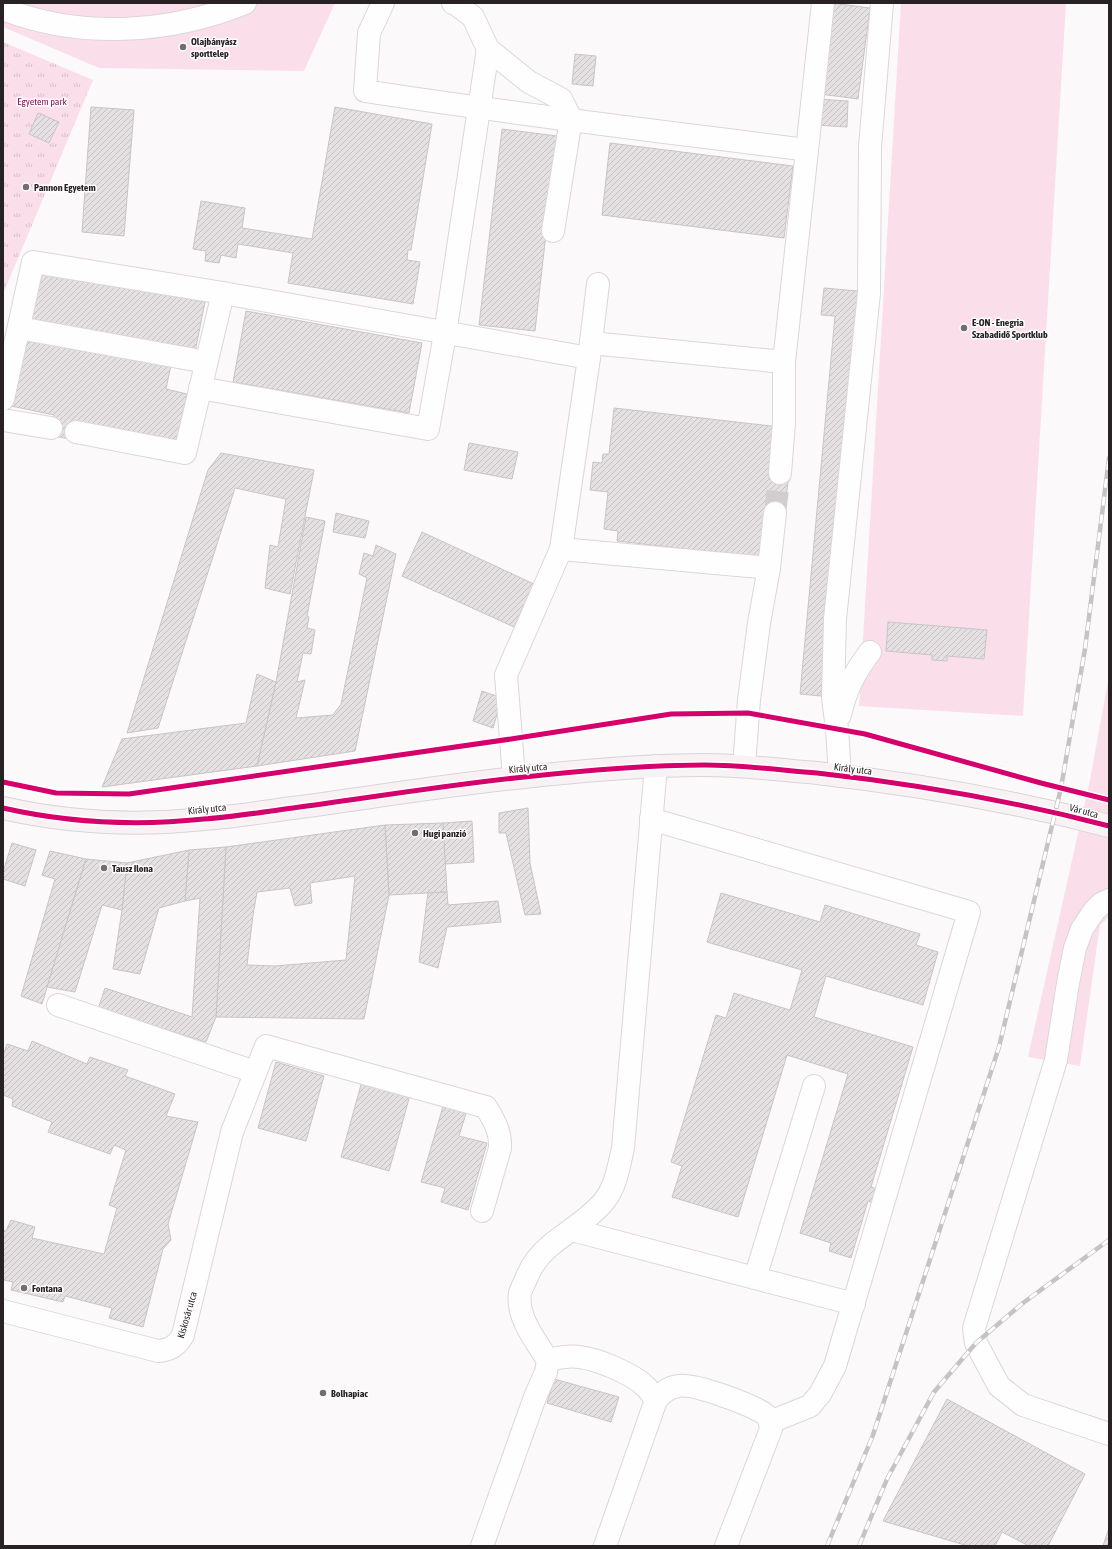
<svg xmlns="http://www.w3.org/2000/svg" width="1112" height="1549" viewBox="0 0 1112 1549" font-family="'Asap Condensed',sans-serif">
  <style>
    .green { fill: #fadfeb }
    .park { fill: url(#park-tufts) }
    .building { fill: url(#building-hatch); stroke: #c9c4c6; fill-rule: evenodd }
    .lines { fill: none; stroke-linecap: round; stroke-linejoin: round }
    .minor-tunnel { stroke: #d2cecf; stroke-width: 22; stroke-dasharray: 22 11; stroke-linecap: butt }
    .minor-casing { stroke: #dcd6d8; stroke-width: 24 }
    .major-casing { stroke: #d8d5d6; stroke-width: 24 }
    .minor { stroke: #fffefe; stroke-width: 22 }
    .major { stroke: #f8f2f5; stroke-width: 22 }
    .rail-casing { stroke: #c5c3c4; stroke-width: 4.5 }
    .rail { stroke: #fff; stroke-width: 3; stroke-dasharray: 9; stroke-linecap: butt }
    .cycleway-casing { stroke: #fff; stroke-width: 8 }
    .cycleway { stroke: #d6006c; stroke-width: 5 }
    .poi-dot { fill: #736d70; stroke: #fff; stroke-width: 1.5 }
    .labels { text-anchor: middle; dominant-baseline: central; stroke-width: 3; stroke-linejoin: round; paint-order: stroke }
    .poi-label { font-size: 10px; font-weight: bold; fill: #292225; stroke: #fff; text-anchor: start }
    .park-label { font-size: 10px; fill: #7d1052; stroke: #fff }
    .street-label { font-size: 10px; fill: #292225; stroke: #fff }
  </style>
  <defs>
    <pattern id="park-tufts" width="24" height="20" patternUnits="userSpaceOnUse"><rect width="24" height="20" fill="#fadfeb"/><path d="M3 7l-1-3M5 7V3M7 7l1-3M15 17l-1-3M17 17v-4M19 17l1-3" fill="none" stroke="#d6bfc9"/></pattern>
    <pattern id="building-hatch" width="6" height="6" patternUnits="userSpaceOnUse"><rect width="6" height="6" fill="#e5e0e2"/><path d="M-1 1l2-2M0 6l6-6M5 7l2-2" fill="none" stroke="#c4c0c2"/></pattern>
  </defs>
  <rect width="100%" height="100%" fill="#fcf9fa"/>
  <!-- green -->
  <g class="green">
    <path d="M3 3H335L304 71 99 68 3 27Z"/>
    <path d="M901 3H1066L1023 716 859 706Z"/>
    <path d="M1109 676V917L1100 925 1080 1066 1028 1057 1090 780Z"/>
  </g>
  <!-- park -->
  <path class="park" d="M3 42 93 80 3 294Z"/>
  <!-- building -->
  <g class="building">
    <path d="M832 3 870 8 858 99 820 94Z"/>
    <path d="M575 54 596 56 593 86 572 84Z"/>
    <path d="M818 99 848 101 847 127 816 125Z"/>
    <path d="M91 107 134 110 124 236 82 232Z"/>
    <path d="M335 107 432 124 411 250H408L407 260 420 262 413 304 288 283 293 253 238 244 236 258 221 255 219 263 205 261 206 251 193 249 201 201 245 208 242 228 312 239Z"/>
    <path d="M38 113 59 122 49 143 29 134Z"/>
    <path d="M502 129 557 136 535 331 479 325Z"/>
    <path d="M610 143 793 166 784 238 602 215Z"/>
    <path d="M38 269 205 302 195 352 28 320Z"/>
    <path d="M824 288 858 291 821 696 800 694 835 316 821 315Z"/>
    <path d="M246 311 422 343 409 413 233 382Z"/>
    <path d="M25 336 171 365 166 389 187 394 177 443 74 440 50 435 54 415 11 406Z"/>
    <path d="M614 408 780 427 789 474 784 514 764 558 617 541 618 531 604 529 608 492 590 490 593 462 602 463 603 454H609Z"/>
    <path d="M469 443 518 452 512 479 464 470Z"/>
    <path d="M221 453 314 470 290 594 265 588 270 545 278 547 286 499 235 488 158 728 127 733 208 470Z"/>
    <path d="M336 513 369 521 365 538 333 532Z"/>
    <path d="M306 517 325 521 307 616 309 617 307 628 315 630 311 654 303 653 297 682 305 680 296 718 333 715 341 704 367 578 359 574 364 553 373 556 376 545 396 554 355 751 257 766 276 682Z"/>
    <path d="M422 532 534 584 514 627 402 576Z"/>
    <path d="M888 622 987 630 984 659 947 656V661L932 660V655L886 651Z"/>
    <path d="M257 674 276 682 257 766 102 787 122 739 246 723Z"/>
    <path d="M482 691 502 698 493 728 473 721Z"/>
    <path d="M528 808 530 863 541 914 525 915 506 833H499V813Z"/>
    <path d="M472 821 474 862 445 864 443 823Z"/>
    <path d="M443 823 447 892 389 895 385 825Z"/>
    <path d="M385 825 389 895 364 1019 216 1017 226 847ZM355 876 346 960 275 966 247 965 253 915 257 892 290 888 295 906 312 903 310 883Z"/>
    <path d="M12 843 36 850 25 886 3 879V872Z"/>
    <path d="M226 847 216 1017 206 1042 98 1009 105 988 192 1017 200 898 185 901 189 850Z"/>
    <path d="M189 850 185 901 159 908 140 974 113 969 122 910 127 863Z"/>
    <path d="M50 851 86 859 42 1004 21 996 55 879 42 875Z"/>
    <path d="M86 859 127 863 122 910 102 905 75 992 47 987Z"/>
    <path d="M447 892 448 905 498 901 501 922 447 927 438 968 419 962 428 893Z"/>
    <path d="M721 893 820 922 825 905 920 934 916 945 938 952 923 1005 826 976 814 1017 913 1047 871 1187 877 1189 873 1203 868 1201 851 1258 829 1251 831 1243 800 1233 848 1074 787 1055 738 1217 672 1197 682 1166 671 1162 716 1015 726 1018 734 993 790 1010 802 970 707 942Z"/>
    <path d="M32 1041 87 1064 90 1057 128 1070 125 1076 175 1094 166 1116 198 1122 168 1224 171 1240 163 1249 143 1327 109 1318 112 1308 65 1296 63 1302 11 1290 13 1282 3 1280V1230L6 1231 11 1220 35 1227 32 1238 104 1254 117 1208 109 1205 126 1150 114 1145 110 1154 48 1132 52 1122 12 1106 13 1099 3 1095V1056L7 1044 28 1051Z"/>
    <path d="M276 1062 324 1076 306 1141 258 1128Z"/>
    <path d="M362 1081 410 1095 389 1171 341 1157Z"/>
    <path d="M444 1103 467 1110 459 1136 487 1143 468 1210 441 1202 445 1188 421 1182Z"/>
    <path d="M554 1379 619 1397 611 1422 547 1403Z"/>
    <path d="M947 1399 1085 1474 1048 1546H1029L1002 1532 995 1546H968L883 1521Z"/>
    <path d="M1109 1528V1546H1103Z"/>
  </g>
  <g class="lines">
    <!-- minor-tunnel -->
    <path class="minor-tunnel" d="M775 513 780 473"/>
    <!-- minor casing -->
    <g class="minor-casing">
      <g id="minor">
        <path d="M383 3 369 33 365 91C512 114 659 131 807 150"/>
        <path d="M453 3 456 4 473 17 488 49 529 82 561 99 571 119 553 231"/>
        <path d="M3 9C81 39 168 34 245 3"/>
        <path d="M19 328 206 362"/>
        <path d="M591 343 784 362"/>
        <path d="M200 388 428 429 445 334 488 49"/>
        <path d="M3 399 33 262 223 293 589 358"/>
        <path d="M3 420 51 428"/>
        <path d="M76 432 185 453 223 293"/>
        <path d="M780 473 784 422V362L823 3"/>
        <path d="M561 549 769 568"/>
        <path d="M840 715C846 689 854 673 870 652"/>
        <path d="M744 766 749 700 759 623 769 568 775 513"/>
        <path d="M840 776 837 729 833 698 835 619 869 293 870 147 882 3"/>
        <path d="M514 778 506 675 561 549 589 358 598 284"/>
        <path d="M651 819 969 912 835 1366 820 1394 810 1406 770 1422"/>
        <path d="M1109 900 1101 904 1094 911 1082 929 1075 948 1068 983 1056 1060 974 1328 976 1343 999 1386 1023 1405 1109 1434"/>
        <path d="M58 1005 255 1072"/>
        <path d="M572 1230 854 1304"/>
        <path d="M755 1278 814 1086"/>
        <path d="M3 1311 158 1351C170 1350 177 1346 183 1335L232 1132 266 1046 486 1107C494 1121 501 1131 500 1148L482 1211"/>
        <path d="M548 1360C557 1358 568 1355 579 1357 598 1359 633 1374 646 1387 650 1391 653 1396 656 1400"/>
        <path d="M482 1546 535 1397 546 1372 548 1360C536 1342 516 1316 520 1293 521 1289 524 1284 526 1279 531 1266 540 1254 551 1245 569 1230 590 1219 605 1200 616 1186 619 1165 623 1148L656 766"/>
        <path d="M605 1546 656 1400C663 1392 668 1388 678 1386 694 1383 753 1405 766 1415 770 1418 770 1424 771 1429L726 1546"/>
      </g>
    </g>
    <!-- major casing -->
    <g class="major-casing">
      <path id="major" d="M3 808C69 823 137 826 204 819 233 817 263 812 293 808 367 798 441 786 515 778 578 771 642 765 705 765 743 765 780 770 817 773 916 784 1013 801 1109 826"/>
    </g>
    <!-- minor -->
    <use href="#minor" class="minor"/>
    <!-- major -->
    <use href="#major" class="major"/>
    <!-- rail casing -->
    <g class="rail-casing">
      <g id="rail">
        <path d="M827 1546 873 1435 999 1047 1061 788 1085 649 1109 458"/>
        <path d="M859 1546 887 1479 934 1392 976 1343 1023 1303 1109 1240"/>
      </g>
    </g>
    <!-- rail -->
    <use href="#rail" class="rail"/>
    <!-- cycleway casing -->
    <g class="cycleway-casing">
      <g id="cycleway">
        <path d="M3 782 56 793 129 794 511 739 671 714 748 713 865 734 1041 783 1109 800"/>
        <path d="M3 808C69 823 137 826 204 819 233 817 263 812 293 808 367 798 441 786 515 778 578 771 642 765 705 765 743 765 780 770 817 773 916 784 1013 801 1109 826"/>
      </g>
    </g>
    <!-- cycleway -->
    <use href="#cycleway" class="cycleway"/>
  </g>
  <!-- markers -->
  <g class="poi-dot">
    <circle cx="183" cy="47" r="4"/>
    <circle cx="26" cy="187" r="4"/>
    <circle cx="964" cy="328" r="4"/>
    <circle cx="415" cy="833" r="4"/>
    <circle cx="104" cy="868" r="4"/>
    <circle cx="24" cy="1288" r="4"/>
    <circle cx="323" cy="1393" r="4"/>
  </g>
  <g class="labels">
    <!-- poi labels -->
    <g class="poi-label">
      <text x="191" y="41">Olajbányász<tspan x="191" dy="12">sporttelep</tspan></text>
      <text x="34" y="187">Pannon Egyetem</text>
      <text x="972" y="322">E-ON - Enegria<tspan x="972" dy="12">Szabadidő Sportklub</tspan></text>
      <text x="423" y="833">Hugi panzió</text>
      <text x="112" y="868">Tausz Ilona</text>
      <text x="32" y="1288">Fontana</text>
      <text x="331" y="1393">Bolhapiac</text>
    </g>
    <!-- park labels -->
    <g class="park-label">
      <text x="42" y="101">Egyetem park</text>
    </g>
    <!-- street labels -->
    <g class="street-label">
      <text transform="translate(528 768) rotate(-5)">Király utca</text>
      <text transform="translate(853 769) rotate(7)">Király utca</text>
      <text transform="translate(207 809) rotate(-6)">Király utca</text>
      <text transform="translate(1084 811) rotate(15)">Vár utca</text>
      <text transform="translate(187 1315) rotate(-74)">Kiskosár utca</text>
    </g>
  </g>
  <!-- border -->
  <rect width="1112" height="1549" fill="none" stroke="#292225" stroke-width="8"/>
</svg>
